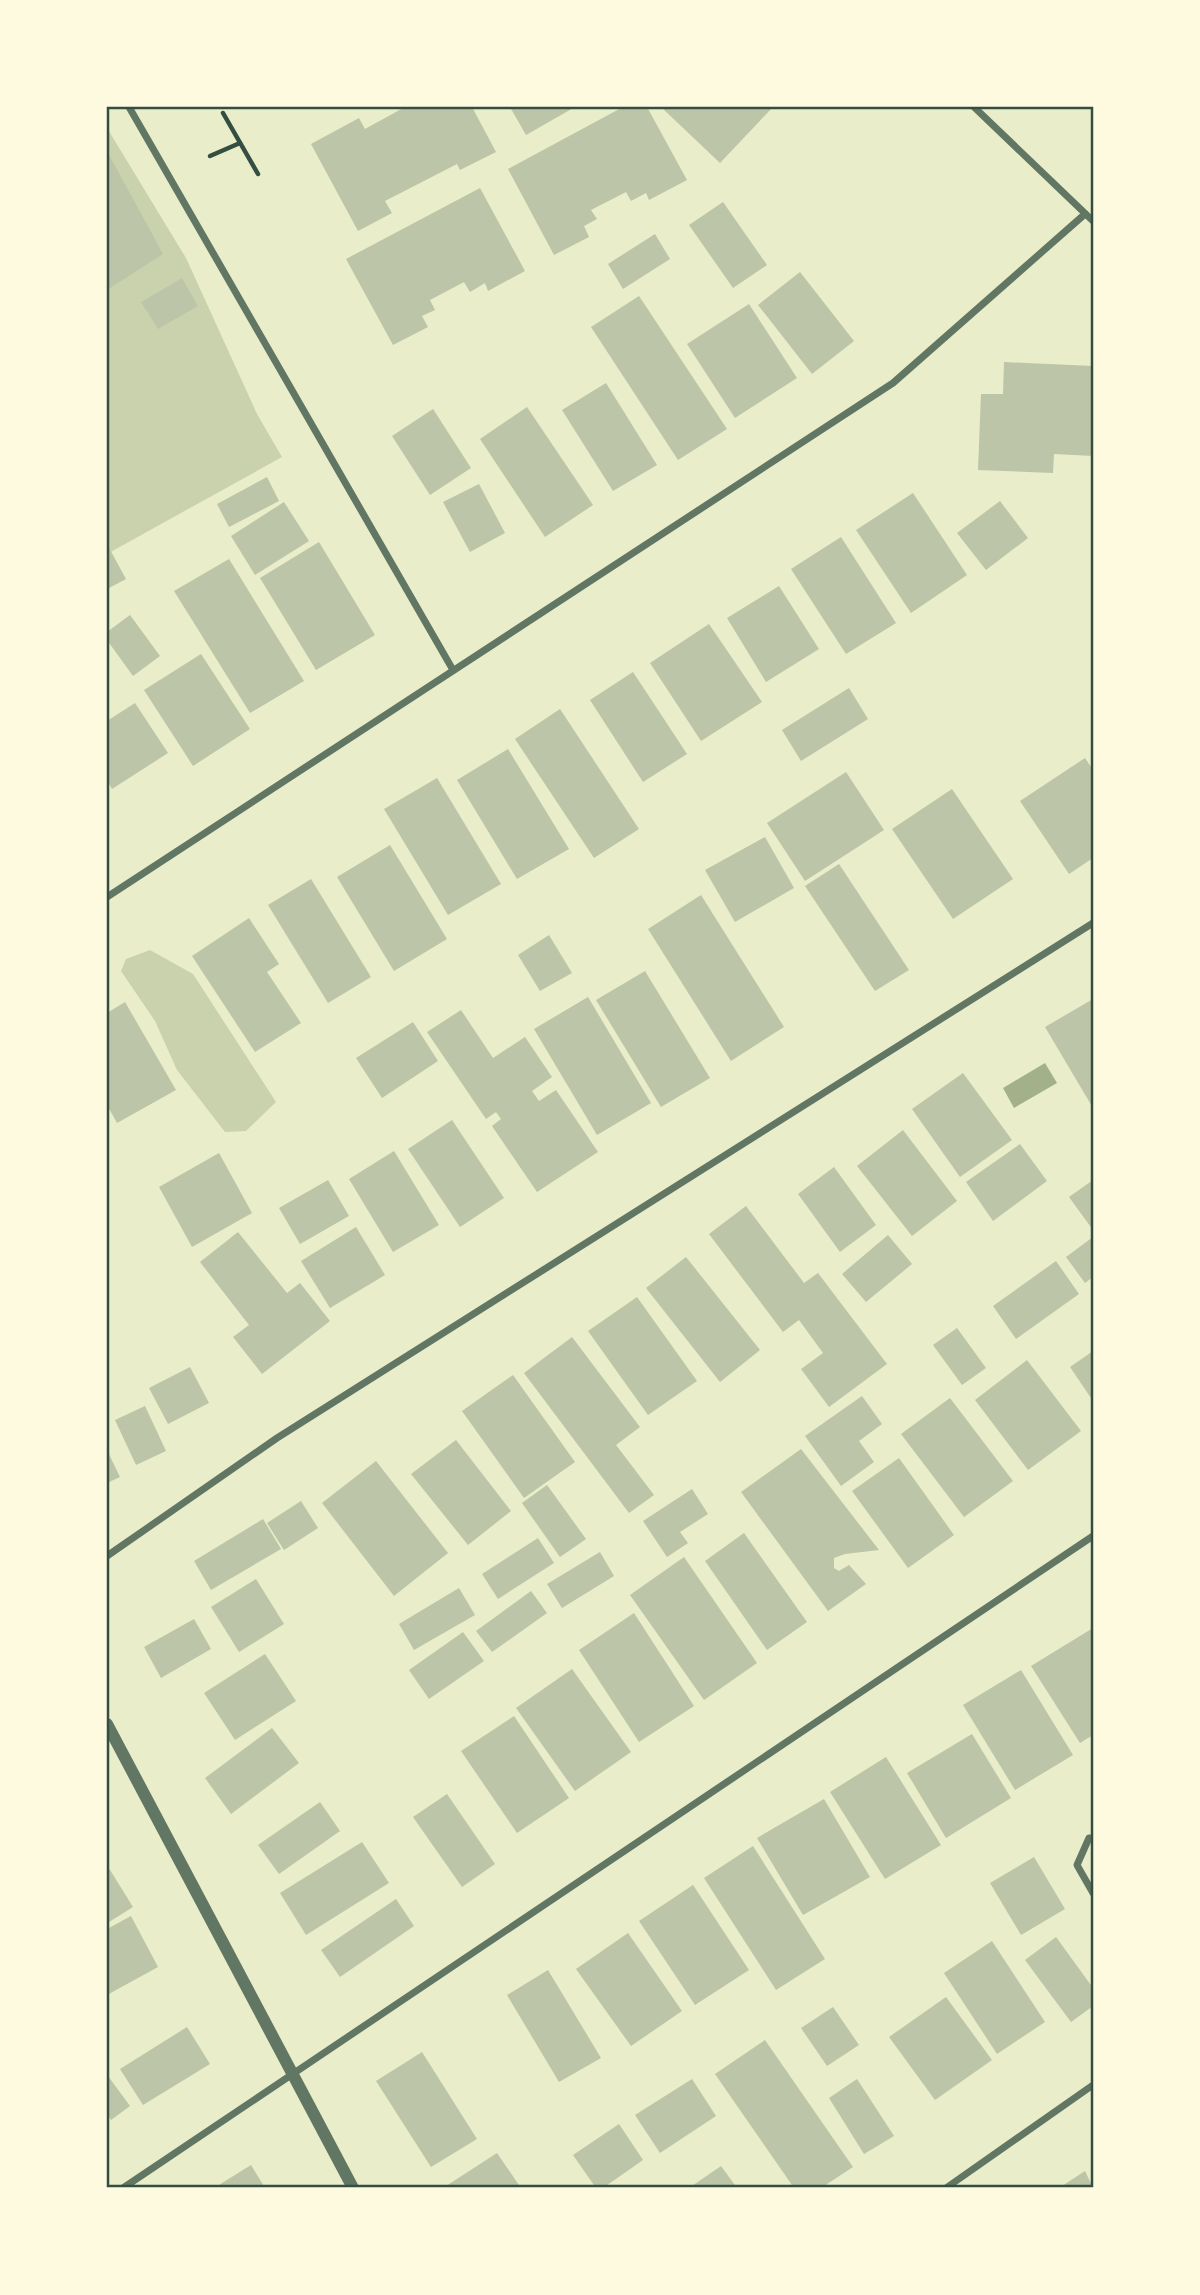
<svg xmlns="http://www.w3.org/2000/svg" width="1200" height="2295" viewBox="0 0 1200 2295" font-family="Manrope,sans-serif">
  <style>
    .green { fill: #cad2ad }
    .water { fill: #a3b18a }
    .building { fill: #bcc5a7 }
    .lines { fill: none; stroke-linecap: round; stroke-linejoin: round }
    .path { stroke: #344e41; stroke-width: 4.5 }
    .minor { stroke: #617663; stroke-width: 7 }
    .tertiary { stroke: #617663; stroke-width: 12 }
    .neatline { fill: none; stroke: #344e41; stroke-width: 2.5 }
  </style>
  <rect width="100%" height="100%" fill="#e9edc9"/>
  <!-- green -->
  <g class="green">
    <path d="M107 128 186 258 257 414 282 457 107 554Z"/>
    <path d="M150 950 193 974 276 1102 246 1131 225 1132 177 1070 155 1021 121 971 126 959Z"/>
  </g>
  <!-- water -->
  <path class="water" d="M1045 1063 1057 1083 1014 1108 1003 1088Z"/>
  <!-- building -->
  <g class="building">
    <path d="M405 107H472L496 152 460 170 457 164 385 201 392 213 358 231 311 144 359 118 365 129Z"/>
    <path d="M510 107H575L526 135Z"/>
    <path d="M623 107H647L687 180 649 200 646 193 631 201 626 192 591 210 597 219 584 226 589 237 554 255 508 169Z"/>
    <path d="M661 107H773L720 163Z"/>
    <path d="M107 151 163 254 107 290Z"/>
    <path d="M480 188 525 271 488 291 485 283 470 292 464 282 430 300 435 310 422 316 428 327 393 345 346 259Z"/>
    <path d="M723 202 767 265 733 288 689 225Z"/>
    <path d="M655 234 670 259 623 289 608 264Z"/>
    <path d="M800 272 854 341 812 374 758 305Z"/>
    <path d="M182 278 198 306 158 329 141 302Z"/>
    <path d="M639 296 727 429 678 460 591 327Z"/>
    <path d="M749 304 797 378 735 418 687 344Z"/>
    <path d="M1004 362 1093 366V456L1054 454 1053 473 978 470 981 394H1003Z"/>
    <path d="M606 383 657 465 613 491 562 410Z"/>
    <path d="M527 407 593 505 545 537 480 439Z"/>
    <path d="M433 409 471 468 430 495 392 436Z"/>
    <path d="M267 477 279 501 229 527 217 504Z"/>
    <path d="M479 484 505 533 470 552 443 502Z"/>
    <path d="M913 493 967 575 911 613 856 530Z"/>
    <path d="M1000 501 1028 538 986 570 957 533Z"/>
    <path d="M284 502 309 541 255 575 231 536Z"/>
    <path d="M841 537 896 623 846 654 791 569Z"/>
    <path d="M319 542 375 635 316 670 260 578Z"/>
    <path d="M107 544 126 579 107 589Z"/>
    <path d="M229 559 304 681 250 713 174 591Z"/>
    <path d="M779 586 819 649 766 682 727 618Z"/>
    <path d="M130 615 160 656 133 676 107 640V632Z"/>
    <path d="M709 624 762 702 701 741 650 663Z"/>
    <path d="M201 654 250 729 193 766 144 690Z"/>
    <path d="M633 672 687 754 643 782 590 700Z"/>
    <path d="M849 688 868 719 801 761 782 730Z"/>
    <path d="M135 703 168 753 112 789 107 780V721Z"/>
    <path d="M560 709 639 829 594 858 515 739Z"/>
    <path d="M508 749 569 849 517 879 457 780Z"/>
    <path d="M1085 758 1093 770V858L1069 874 1020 801Z"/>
    <path d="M846 772 884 830 805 881 767 823Z"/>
    <path d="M437 778 501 884 448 915 384 809Z"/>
    <path d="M952 789 1013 879 953 919 892 829Z"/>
    <path d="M765 837 794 888 735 922 705 870Z"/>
    <path d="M390 845 447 939 394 971 337 877Z"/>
    <path d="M839 864 909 970 875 991 805 886Z"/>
    <path d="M311 879 371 977 328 1003 268 905Z"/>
    <path d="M701 895 784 1027 731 1061 648 929Z"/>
    <path d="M249 918 279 964 267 972 301 1023 255 1052 192 956Z"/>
    <path d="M549 935 572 973 540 991 518 955Z"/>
    <path d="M645 971 710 1078 661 1107 596 1000Z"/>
    <path d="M588 997 651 1103 597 1135 534 1029Z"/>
    <path d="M1093 999V1108L1045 1027Z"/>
    <path d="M125 1002 176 1090 117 1123 107 1105V1013Z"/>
    <path d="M461 1010 493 1058 525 1037 552 1077 532 1091 539 1101 556 1090 598 1152 537 1192 492 1126 501 1119 496 1112 486 1119 427 1032Z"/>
    <path d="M413 1022 438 1061 382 1098 356 1058Z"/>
    <path d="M963 1073 1012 1140 960 1177 912 1109Z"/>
    <path d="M452 1120 504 1198 460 1227 408 1149Z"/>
    <path d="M903 1130 957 1201 912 1236 857 1166Z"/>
    <path d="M1020 1144 1047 1181 993 1221 966 1182Z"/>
    <path d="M394 1151 439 1225 393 1252 349 1179Z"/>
    <path d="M219 1153 252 1213 192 1247 159 1187Z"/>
    <path d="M834 1167 876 1225 840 1252 798 1194Z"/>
    <path d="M328 1180 349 1216 300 1244 279 1208Z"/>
    <path d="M1093 1180V1230L1069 1197Z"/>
    <path d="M746 1206 804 1283 818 1273 887 1364 829 1407 801 1369 823 1353 799 1320 783 1332 709 1234Z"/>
    <path d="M356 1227 385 1275 330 1308 301 1261Z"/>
    <path d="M238 1232 287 1293 300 1283 330 1321 262 1374 233 1337 249 1325 200 1262Z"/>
    <path d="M888 1235 912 1264 866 1302 842 1274Z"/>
    <path d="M1093 1237V1277L1085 1283 1066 1257Z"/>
    <path d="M686 1257 760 1350 720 1382 646 1288Z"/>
    <path d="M1056 1261 1079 1294 1016 1339 993 1306Z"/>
    <path d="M637 1297 697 1381 648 1415 588 1331Z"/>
    <path d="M957 1328 986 1368 962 1385 933 1345Z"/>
    <path d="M572 1337 640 1427 616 1445 654 1495 629 1513 524 1373Z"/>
    <path d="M1093 1351V1401L1070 1367Z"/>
    <path d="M1027 1360 1081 1431 1028 1470 975 1400Z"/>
    <path d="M190 1367 209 1403 168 1424 149 1388Z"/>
    <path d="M513 1375 575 1462 524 1498 462 1411Z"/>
    <path d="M862 1396 882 1424 859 1441 874 1462 841 1486 805 1436Z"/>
    <path d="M950 1398 1013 1481 964 1517 901 1434Z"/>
    <path d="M145 1406 166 1451 136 1465 115 1420Z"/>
    <path d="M456 1440 511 1511 468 1545 411 1474Z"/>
    <path d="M801 1449 879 1550 845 1554 834 1558V1568L839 1571 849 1565 866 1584 828 1611 741 1492Z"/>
    <path d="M107 1450 120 1477 107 1483Z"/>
    <path d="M899 1458 954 1535 908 1568 852 1491Z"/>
    <path d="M376 1461 448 1553 394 1596 322 1503Z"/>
    <path d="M547 1485 586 1539 560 1557 522 1503Z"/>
    <path d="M692 1489 708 1514 680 1532 688 1543 667 1557 643 1521Z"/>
    <path d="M301 1501 318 1528 284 1550 267 1523Z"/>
    <path d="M263 1519 281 1549 211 1590 194 1561Z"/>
    <path d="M744 1533 807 1622 767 1650 705 1561Z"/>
    <path d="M538 1538 554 1563 498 1599 482 1574Z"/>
    <path d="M600 1552 614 1576 562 1608 547 1584Z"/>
    <path d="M684 1557 757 1663 704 1700 630 1595Z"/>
    <path d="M256 1579 284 1624 239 1652 211 1607Z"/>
    <path d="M459 1588 475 1615 414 1650 399 1624Z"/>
    <path d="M531 1591 547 1613 492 1652 476 1631Z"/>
    <path d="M634 1613 694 1706 639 1742 579 1650Z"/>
    <path d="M194 1619 211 1649 161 1678 144 1647Z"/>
    <path d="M1093 1628V1735L1080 1743 1031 1666Z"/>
    <path d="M463 1632 484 1661 429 1699 409 1670Z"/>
    <path d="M265 1654 296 1701 235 1740 204 1693Z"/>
    <path d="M572 1669 631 1752 575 1791 516 1708Z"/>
    <path d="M1021 1670 1073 1755 1015 1790 963 1705Z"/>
    <path d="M514 1716 569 1798 517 1833 461 1751Z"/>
    <path d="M272 1728 299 1763 231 1814 205 1778Z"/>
    <path d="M972 1734 1011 1798 946 1838 907 1773Z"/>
    <path d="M886 1757 941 1845 885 1879 830 1792Z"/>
    <path d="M447 1794 495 1864 462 1887 413 1817Z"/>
    <path d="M824 1799 870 1877 803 1915 757 1838Z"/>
    <path d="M320 1802 340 1831 279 1874 258 1845Z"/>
    <path d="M362 1842 389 1883 306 1935 280 1893Z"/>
    <path d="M753 1846 825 1959 776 1990 704 1878Z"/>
    <path d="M1034 1857 1065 1909 1021 1935 990 1883Z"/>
    <path d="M107 1865 133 1907 109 1922 107 1919Z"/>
    <path d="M693 1885 749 1970 695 2005 639 1921Z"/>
    <path d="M396 1899 414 1926 340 1977 321 1950Z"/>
    <path d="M131 1916 158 1967 107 1995V1929Z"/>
    <path d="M628 1933 682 2011 631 2046 576 1969Z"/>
    <path d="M1056 1937 1093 1988V2006L1071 2022 1025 1960Z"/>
    <path d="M992 1941 1045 2022 997 2054 944 1973Z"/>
    <path d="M548 1970 601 2058 559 2082 507 1995Z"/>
    <path d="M946 1997 992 2060 935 2100 889 2037Z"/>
    <path d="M833 2007 859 2045 827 2066 801 2028Z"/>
    <path d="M187 2027 210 2064 143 2105 120 2069Z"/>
    <path d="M765 2040 853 2167 821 2188H794L715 2074Z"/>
    <path d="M422 2052 477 2139 431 2167 376 2081Z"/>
    <path d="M108 2076 130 2106 111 2120 107 2114Z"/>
    <path d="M692 2079 716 2116 660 2153 635 2115Z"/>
    <path d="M857 2079 894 2136 864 2154 829 2098Z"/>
    <path d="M619 2124 643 2160 603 2188H596L573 2155Z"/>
    <path d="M497 2153 521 2188H443Z"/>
    <path d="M251 2165 265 2188H214Z"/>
    <path d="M721 2166 737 2188H689Z"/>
    <path d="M1085 2171 1093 2188H1059Z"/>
  </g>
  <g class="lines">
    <!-- path -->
    <g class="path">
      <path d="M223 113 258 174"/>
      <path d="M210 156 240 143"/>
    </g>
    <!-- minor -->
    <g class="minor">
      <path d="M129 107 453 670"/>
      <path d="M974 107 1093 221"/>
      <path d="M107 897 893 383 1085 214"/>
      <path d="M107 1556 277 1438 1093 923"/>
      <path d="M1093 1839 1089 1838 1077 1865 1093 1893"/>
      <path d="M123 2188 1093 1536"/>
      <path d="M946 2188 1093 2085"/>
    </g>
    <!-- tertiary -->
    <path class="tertiary" d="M107 1724 353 2188"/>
  </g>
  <!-- border -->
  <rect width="1200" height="2295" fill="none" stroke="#fefae0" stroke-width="217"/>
  <rect x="108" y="108" width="984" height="2078" class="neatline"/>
</svg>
